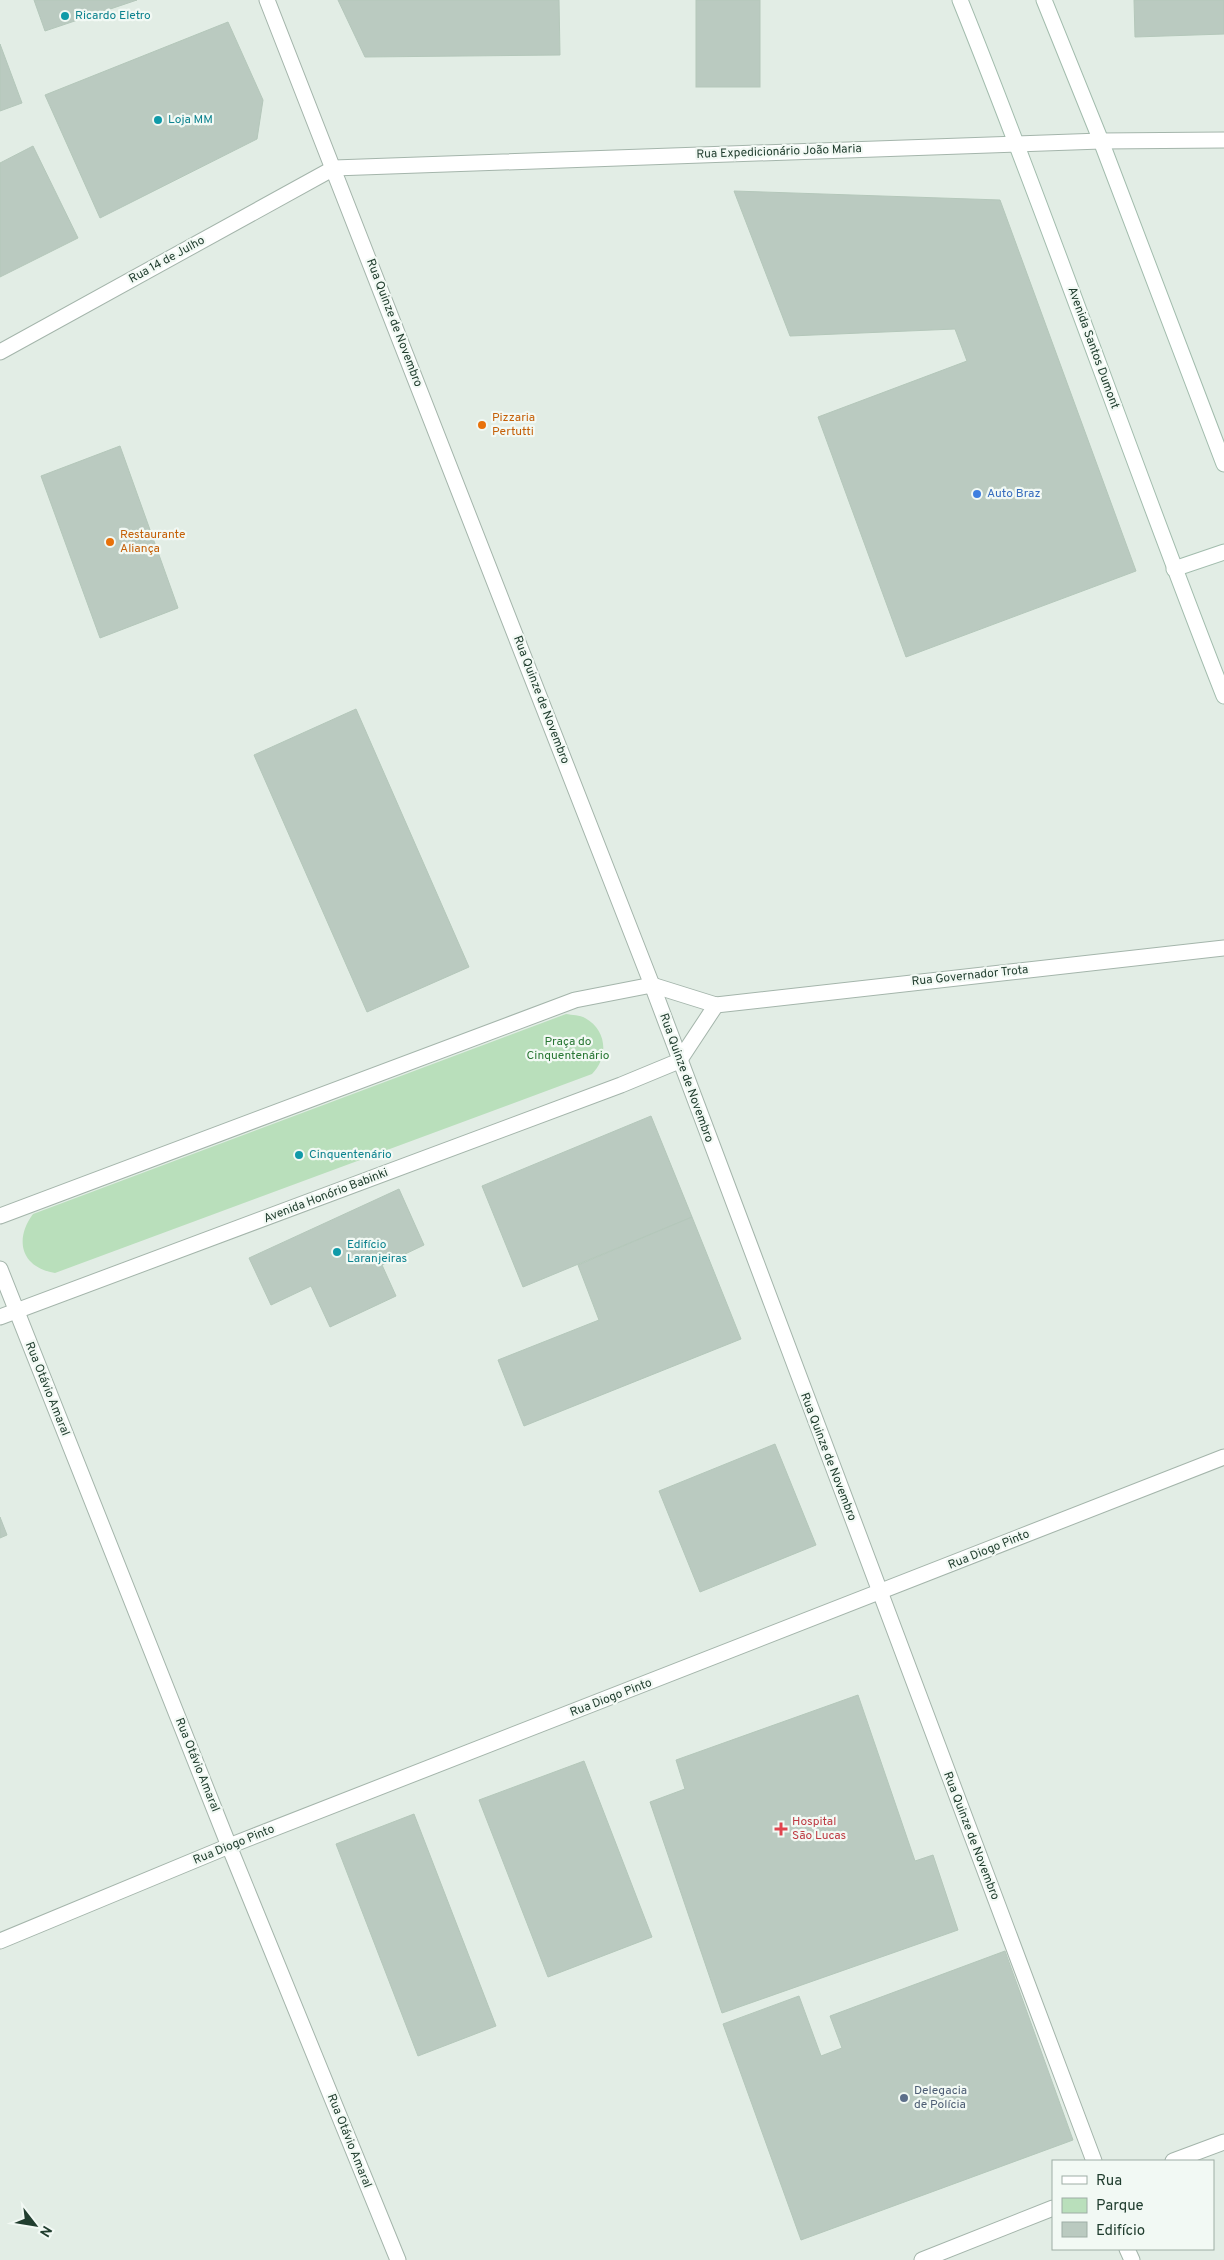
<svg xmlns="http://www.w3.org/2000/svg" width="1224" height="2260" viewBox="0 0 1224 2260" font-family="Overpass,sans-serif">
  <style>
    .green { fill: #b9dfbb }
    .building { fill: #bacac0; stroke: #b4c7ba }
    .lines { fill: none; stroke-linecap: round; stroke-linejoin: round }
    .street-casing { stroke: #a4b5ab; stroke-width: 17 }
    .secondary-casing { stroke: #a2bcad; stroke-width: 17 }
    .street { stroke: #fff; stroke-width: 15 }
    .secondary { stroke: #fff; stroke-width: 15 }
    .culture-dot { fill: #0f9aa8; stroke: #f2f9f4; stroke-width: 2 }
    .food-dot { fill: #e8710a; stroke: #f2f9f4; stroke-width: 2 }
    .shop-dot { fill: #3f7fe0; stroke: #f2f9f4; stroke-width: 2 }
    .health-dot { fill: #e0444e; stroke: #f2f9f4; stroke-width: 2 }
    .service-dot { fill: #5c6f8a; stroke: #f2f9f4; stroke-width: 2 }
    .labels { text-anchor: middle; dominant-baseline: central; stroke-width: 4.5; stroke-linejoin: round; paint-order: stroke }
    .culture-label { font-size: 12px; fill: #0d838f; stroke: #f2f9f4; text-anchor: start }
    .street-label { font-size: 12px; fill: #213e2f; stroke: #f2f9f4 }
    .food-label { font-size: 12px; fill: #c56008; stroke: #f2f9f4; text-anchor: start }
    .shop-label { font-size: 12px; fill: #366cbe; stroke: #f2f9f4; text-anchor: start }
    .park-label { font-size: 12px; fill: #297734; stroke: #f2f9f4 }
    .health-label { font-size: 12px; fill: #be3a42; stroke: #f2f9f4; text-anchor: start }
    .service-label { font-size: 12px; fill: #4e5e75; stroke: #f2f9f4; text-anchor: start }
  </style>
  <rect width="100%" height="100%" fill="#e2ede5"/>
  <!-- green -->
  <path class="green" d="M566 1014C572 1015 580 1015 585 1018 607 1030 609 1057 592 1074L55 1273C21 1267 14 1240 33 1214Z"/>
  <!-- building -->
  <g class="building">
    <path d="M34 0H137L45 31Z"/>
    <path d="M338 0H559L560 55 365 57Z"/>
    <rect x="696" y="0" width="64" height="87"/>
    <path d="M1134 0H1224V34L1135 37Z"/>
    <path d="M228 22 263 100 257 139 100 218 45 95Z"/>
    <path d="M0 44 22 103 0 111Z"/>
    <path d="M33 146 78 238 0 277V163Z"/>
    <path d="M734 191 1000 200 1136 571 906 657 818 417 967 361 955 329 790 336Z"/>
    <path d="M120 446 178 608 100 638 41 476Z"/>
    <path d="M356 709 469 967 367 1012 254 755Z"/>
    <path d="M651 1116 692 1217 523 1287 482 1186Z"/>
    <path d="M399 1189 424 1245 382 1265 396 1296 330 1327 311 1286 271 1305 249 1258Z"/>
    <path d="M692 1217 741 1339 524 1426 498 1360 599 1320 578 1265Z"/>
    <path d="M775 1444 816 1545 700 1592 659 1491Z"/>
    <path d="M0 1517 7 1535 0 1538Z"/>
    <path d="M858 1695 915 1861 933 1855 958 1930 722 2013 650 1802 685 1789 676 1760Z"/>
    <path d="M584 1761 652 1937 548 1977 479 1800Z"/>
    <path d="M414 1814 496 2026 418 2056 336 1844Z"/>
    <path d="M1005 1951 1073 2140 801 2240 723 2024 799 1996 821 2056 842 2048 830 2016Z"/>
  </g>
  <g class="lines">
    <!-- street casing -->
    <g class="street-casing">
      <g id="street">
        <path d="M267 0 652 985 1094 2161"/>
        <path d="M0 352 334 168 1101 141 1224 140"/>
        <path d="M679 1061 716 1005"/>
        <path d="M0 1216 575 1000 652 985 716 1005 1224 948"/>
        <path d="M0 1269 229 1846 398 2260"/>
        <path d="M0 1317 621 1085 679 1061"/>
        <path d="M0 1941 229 1846 1224 1457"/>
        <path d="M1173 2161 1224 2142"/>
        <path d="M1127 2249 1132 2260"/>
        <path d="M922 2260 1053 2208"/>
      </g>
    </g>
    <!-- secondary casing -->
    <g class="secondary-casing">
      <g id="secondary">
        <path d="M960 0C1053 230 1133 465 1224 696"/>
        <path d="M1044 0 1101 141 1224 464"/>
        <path d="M1174 569 1224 552"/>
      </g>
    </g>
    <!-- street -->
    <use href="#street" class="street"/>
    <!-- secondary -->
    <use href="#secondary" class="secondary"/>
  </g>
  <!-- markers -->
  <g class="culture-dot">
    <circle cx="65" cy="16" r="5"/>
    <circle cx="158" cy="120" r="5"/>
    <circle cx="299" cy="1155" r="5"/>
    <circle cx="337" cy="1252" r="5"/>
  </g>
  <g class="food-dot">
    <circle cx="482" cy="425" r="5"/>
    <circle cx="110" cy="542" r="5"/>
  </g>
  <circle class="shop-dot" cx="977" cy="494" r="5"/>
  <path class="health-dot" d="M778.5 1821.5h5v5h5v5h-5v5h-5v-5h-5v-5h5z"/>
  <circle class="service-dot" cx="904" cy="2098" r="5"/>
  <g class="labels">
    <!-- culture labels -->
    <g class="culture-label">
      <text x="75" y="16">Ricardo Eletro</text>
      <text x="168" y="120">Loja MM</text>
      <text x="309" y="1155">Cinquentenário</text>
      <text x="347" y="1245">Edifício<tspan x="347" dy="14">Laranjeiras</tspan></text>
    </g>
    <!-- street labels -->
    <g class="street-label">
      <text transform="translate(779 152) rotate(-2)">Rua Expedicionário João Maria</text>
      <text transform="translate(167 260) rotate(-29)">Rua 14 de Julho</text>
      <text transform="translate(394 323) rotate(69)">Rua Quinze de Novembro</text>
      <text transform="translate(1093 348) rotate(70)">Avenida Santos Dumont</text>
      <text transform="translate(541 700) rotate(69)">Rua Quinze de Novembro</text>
      <text transform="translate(970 976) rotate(-6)">Rua Governador Trota</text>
      <text transform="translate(686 1078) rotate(70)">Rua Quinze de Novembro</text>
      <text transform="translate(326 1196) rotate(-21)">Avenida Honório Babinki</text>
      <text transform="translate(47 1389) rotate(68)">Rua Otávio Amaral</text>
      <text transform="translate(828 1457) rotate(69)">Rua Quinze de Novembro</text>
      <text transform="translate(989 1550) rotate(-22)">Rua Diogo Pinto</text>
      <text transform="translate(611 1698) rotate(-21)">Rua Diogo Pinto</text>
      <text transform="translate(197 1765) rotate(68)">Rua Otávio Amaral</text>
      <text transform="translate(971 1836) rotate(69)">Rua Quinze de Novembro</text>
      <text transform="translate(234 1845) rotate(-22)">Rua Diogo Pinto</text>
      <text transform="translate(349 2141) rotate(68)">Rua Otávio Amaral</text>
    </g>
    <!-- food labels -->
    <g class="food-label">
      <text x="492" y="418">Pizzaria<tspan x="492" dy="14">Pertutti</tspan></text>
      <text x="120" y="535">Restaurante<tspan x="120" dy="14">Aliança</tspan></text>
    </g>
    <!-- shop labels -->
    <g class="shop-label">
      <text x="987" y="494">Auto Braz</text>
    </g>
    <!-- park labels -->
    <g class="park-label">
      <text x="568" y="1042">Praça do<tspan x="568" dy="14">Cinquentenário</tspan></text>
    </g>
    <!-- health labels -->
    <g class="health-label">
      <text x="792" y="1822">Hospital<tspan x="792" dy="14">São Lucas</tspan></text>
    </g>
    <!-- service labels -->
    <g class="service-label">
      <text x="914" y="2091">Delegacia<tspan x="914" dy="14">de Polícia</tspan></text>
    </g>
  </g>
  <!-- legend -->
  <rect x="1052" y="2160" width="162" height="90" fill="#f2f9f4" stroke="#9eaea5"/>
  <rect x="1062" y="2176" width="25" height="8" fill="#ffffff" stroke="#9eaea5"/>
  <text x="1096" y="2185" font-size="15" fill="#213e2f">Rua</text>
  <rect x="1062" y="2198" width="25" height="15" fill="#b9dfbb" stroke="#9eaea5"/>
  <text x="1096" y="2210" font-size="15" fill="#213e2f">Parque</text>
  <rect x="1062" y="2222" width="25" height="15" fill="#bacac0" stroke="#9eaea5"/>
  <text x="1096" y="2235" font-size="15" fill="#213e2f">Edifício</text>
  <!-- north arrow -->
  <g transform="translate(35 2225) rotate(121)" stroke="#f2f9f4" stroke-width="4" paint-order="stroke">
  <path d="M0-4L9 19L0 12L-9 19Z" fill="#213e2f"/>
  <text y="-8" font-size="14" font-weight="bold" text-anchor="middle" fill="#213e2f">N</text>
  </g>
</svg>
